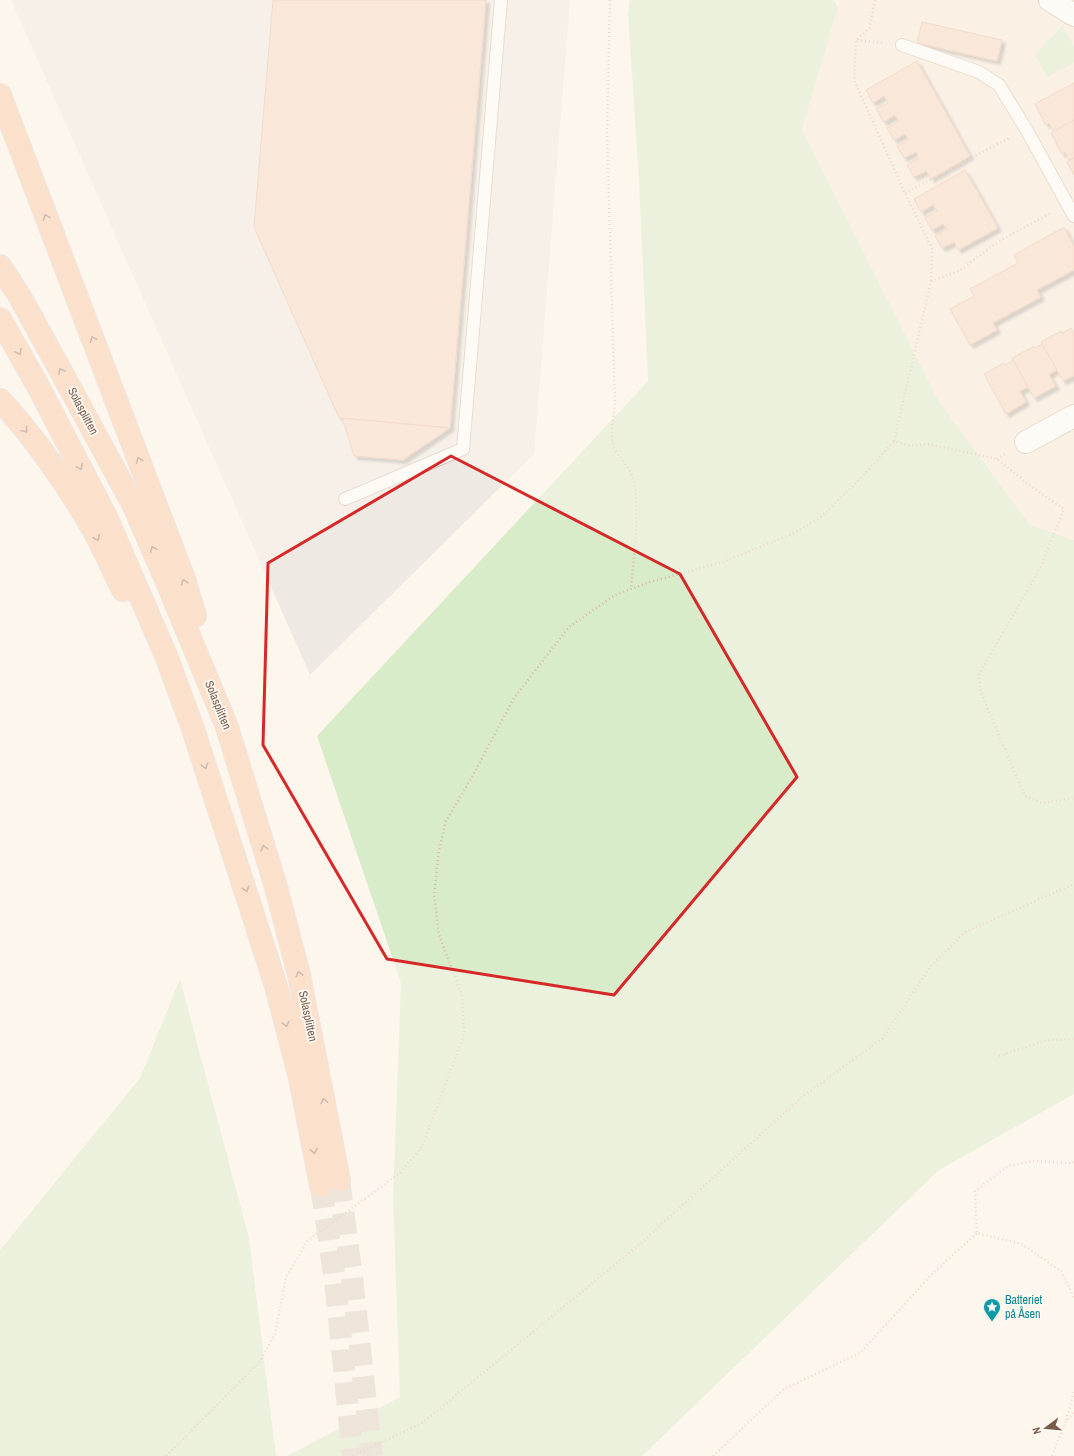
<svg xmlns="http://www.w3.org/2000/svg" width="1074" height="1456" viewBox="0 0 1074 1456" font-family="'Archivo Narrow',sans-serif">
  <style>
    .residential { fill: #f5e8da }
    .industrial { fill: #efe9e4 }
    .green { fill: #d8ecc9 }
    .building { fill: #f3d5c3; stroke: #e6bba3; filter: url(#shadow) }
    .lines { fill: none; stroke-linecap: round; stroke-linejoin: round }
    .trunk-tunnel { stroke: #dcd0c4; stroke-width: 22; stroke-dasharray: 22 11; stroke-linecap: butt }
    .service-casing { stroke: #d1beb0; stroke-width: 14 }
    .minor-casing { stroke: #d1beb0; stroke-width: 24 }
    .trunk-casing { stroke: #dad1cd; stroke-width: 24 }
    .path { stroke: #d9b8a5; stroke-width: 2.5; stroke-dasharray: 1 3; stroke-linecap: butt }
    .service { stroke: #fff; stroke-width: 12 }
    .minor { stroke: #fff; stroke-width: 22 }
    .trunk { stroke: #f9c8a4; stroke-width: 22 }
    .oneway { stroke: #9a7763 }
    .marked { fill: none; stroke: #d62828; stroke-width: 3; stroke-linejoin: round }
    .labels { text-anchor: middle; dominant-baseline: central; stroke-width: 3.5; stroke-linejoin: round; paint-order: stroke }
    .street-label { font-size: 12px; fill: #7a5c4d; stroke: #fffaf3 }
    .culture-label { font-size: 12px; fill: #0d838f; stroke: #fffaf3; text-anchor: start }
  </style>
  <defs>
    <filter id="shadow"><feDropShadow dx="3.5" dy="3.5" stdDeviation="1" flood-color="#0004"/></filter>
  </defs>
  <rect width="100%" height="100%" fill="#fdf6ec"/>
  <!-- residential -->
  <path class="residential" d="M840 0H1074V540L1030 525 938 400 802 129Z"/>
  <!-- industrial -->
  <path class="industrial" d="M11 0H570L534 454 310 675Z"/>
  <!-- green -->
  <g class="green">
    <path d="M630 0H834L838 7 802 129 938 400 1030 525 1074 540V1094L939 1170 642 1456H287L400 1397 393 1197 401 983 317 736 648 381 639 180 628 14Z"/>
    <path d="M1062 26 1074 46V63L1047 77 1035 55Z"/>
    <path d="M180 979 249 1238 276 1456H0V1250L140 1078Z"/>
  </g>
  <!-- building -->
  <g class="building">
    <path d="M273 0H486L450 428 339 418 254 227Z"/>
    <path d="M922 22 1002 40 997 61 917 43Z"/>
    <path d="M917 61 970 156 931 179 926 171 914 177 907 165 919 158 916 152 904 158 897 146 909 140 905 134 894 140 887 128 899 121 895 115 884 122 876 109 888 103 884 96 873 103 866 90Z"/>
    <path d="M1074 83V120L1054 132 1049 123 1046 125 1035 104Z"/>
    <path d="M1074 120V158L1069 160 1065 152 1062 154 1051 133Z"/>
    <path d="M1074 158V175L1067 162Z"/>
    <path d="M965 170 998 228 958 250 954 242 942 248 935 236 947 229 943 224 932 230 925 218 937 211 933 205 921 212 914 199Z"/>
    <path d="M1064 227 1074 246V270L1037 290 1041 297 993 323 997 330 970 345 950 309 974 296 970 289 1018 263 1014 255Z"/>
    <path d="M1071 328 1074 334V376L1063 381 1041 342 1061 331 1062 333Z"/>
    <path d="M1042 344 1057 370 1049 375 1056 386 1034 398 1012 358 1034 346 1035 348Z"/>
    <path d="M1013 360 1028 387 1020 391 1026 402 1006 414 984 374 1004 363 1006 365Z"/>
    <path d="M342 418 450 428 403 460 354 456Z"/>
  </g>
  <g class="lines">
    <!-- trunk-tunnel -->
    <g class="trunk-tunnel">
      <path d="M339 1180 352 1278 372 1456"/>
      <path d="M321 1186 335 1280 353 1456"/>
    </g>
    <!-- service casing -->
    <g class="service-casing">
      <g id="service">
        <path d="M902 45 979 72 999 85 1026 129 1074 216"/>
        <path d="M345 499 463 449 501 0"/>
      </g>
    </g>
    <!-- minor casing -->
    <g class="minor-casing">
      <g id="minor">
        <path d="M1050 0 1074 15"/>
        <path d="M1026 442 1074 416"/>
      </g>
    </g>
    <!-- trunk casing -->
    <g class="trunk-casing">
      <g id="trunk">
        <path d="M0 95 184 579 195 616"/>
        <path d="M0 266 19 295 63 375 134 506 167 582 227 727 276 887 299 975 339 1180"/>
        <path d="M0 319 38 386 107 519 167 658 193 729 276 986 300 1078 321 1186"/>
        <path d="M0 400C36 439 67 484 93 529 104 549 113 570 123 590"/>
      </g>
    </g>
    <!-- path -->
    <g class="path">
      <path d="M610 0 607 133 615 405C613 420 608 440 617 453 624 463 633 471 635 485 639 519 634 555 631 589"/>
      <path d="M875 0 869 29 856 40 854 80 905 193 932 249 931 281 894 441 911 446 927 444 997 459 1032 487 1064 509 1040 568 979 674 980 691 1025 796 1042 803 1074 798"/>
      <path d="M857 40 884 43"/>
      <path d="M905 193 1009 138"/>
      <path d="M931 281 959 271 999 241 1051 213"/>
      <path d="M997 459 1005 454"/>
      <path d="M999 1056 1047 1040 1074 1039"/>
      <path d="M1074 1162 1070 1163 1033 1161 1008 1166 975 1191 977 1233 1022 1244 1062 1272 1074 1298"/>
      <path d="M1066 1420 1074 1392"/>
      <path d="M166 1456 259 1363 275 1334 286 1277 308 1240 400 1173 422 1147 464 1034 462 995 439 935 434 894 439 851 446 821 472 777 514 698 569 627 615 595 650 582 723 562 790 535 820 518 859 480 894 441"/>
      <path d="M353 1456 422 1423 640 1244 802 1097 883 1038 930 967 965 932 1074 884"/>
      <path d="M713 1456 784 1389 860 1353 934 1272 977 1233"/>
      <path d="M1052 1456 1066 1421 1074 1413"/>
    </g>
    <!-- service -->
    <use href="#service" class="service"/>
    <!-- minor -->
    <use href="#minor" class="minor"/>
    <!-- trunk -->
    <use href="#trunk" class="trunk"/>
  </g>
  <!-- one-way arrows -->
  <defs><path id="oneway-chevron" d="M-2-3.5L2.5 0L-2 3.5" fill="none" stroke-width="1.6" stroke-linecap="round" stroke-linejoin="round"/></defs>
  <g class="oneway">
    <use href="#oneway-chevron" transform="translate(46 217) rotate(-111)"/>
    <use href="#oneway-chevron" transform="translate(93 339) rotate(-111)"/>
    <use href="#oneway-chevron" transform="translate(19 352) rotate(61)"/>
    <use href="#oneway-chevron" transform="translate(61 371) rotate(-119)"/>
    <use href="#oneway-chevron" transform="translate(25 430) rotate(52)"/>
    <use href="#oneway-chevron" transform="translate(139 460) rotate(-111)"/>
    <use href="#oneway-chevron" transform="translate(80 467) rotate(62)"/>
    <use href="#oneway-chevron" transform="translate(97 538) rotate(63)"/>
    <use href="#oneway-chevron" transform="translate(153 549) rotate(-114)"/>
    <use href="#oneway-chevron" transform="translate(184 582) rotate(-108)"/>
    <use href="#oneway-chevron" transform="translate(205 766) rotate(72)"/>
    <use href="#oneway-chevron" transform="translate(264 848) rotate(-107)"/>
    <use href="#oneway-chevron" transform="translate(246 889) rotate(72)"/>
    <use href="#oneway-chevron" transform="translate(299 974) rotate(-104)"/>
    <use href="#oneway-chevron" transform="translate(286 1024) rotate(76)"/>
    <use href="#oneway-chevron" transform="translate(324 1101) rotate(-101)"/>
    <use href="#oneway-chevron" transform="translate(314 1151) rotate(79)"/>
  </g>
  <!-- marked area -->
  <path d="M0 0H1074V1456H0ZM451 456 680 574 797 777 614 995 387 959 263 745 268 563Z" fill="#fdf6ec" fill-opacity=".55" fill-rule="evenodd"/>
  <path class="marked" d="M451 456 680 574 797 777 614 995 387 959 263 745 268 563Z"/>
  <!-- icons -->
  <defs>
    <g id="sight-pin" transform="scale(0.9)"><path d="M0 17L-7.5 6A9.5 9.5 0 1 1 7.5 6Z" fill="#0f9aa8" stroke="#fffaf3"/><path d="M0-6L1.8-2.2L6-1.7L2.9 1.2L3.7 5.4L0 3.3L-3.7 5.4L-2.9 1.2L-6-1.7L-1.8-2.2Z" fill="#fff"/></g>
  </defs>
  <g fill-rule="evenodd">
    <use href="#sight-pin" x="992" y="1307"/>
  </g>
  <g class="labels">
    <!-- street labels -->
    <g class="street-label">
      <text transform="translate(83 411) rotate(62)">Solasplitten</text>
      <text transform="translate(218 705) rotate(68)">Solasplitten</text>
      <text transform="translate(308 1016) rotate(78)">Solasplitten</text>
    </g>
    <!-- culture labels -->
    <g class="culture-label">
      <text x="1005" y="1300">Batteriet<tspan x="1005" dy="14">på Åsen</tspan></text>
    </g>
  </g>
  <!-- north arrow -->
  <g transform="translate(1046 1428) rotate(254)" stroke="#fffaf3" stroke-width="3" paint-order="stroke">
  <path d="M0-3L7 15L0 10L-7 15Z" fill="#7a5c4d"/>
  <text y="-6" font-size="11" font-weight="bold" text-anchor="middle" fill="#7a5c4d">N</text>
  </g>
</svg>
